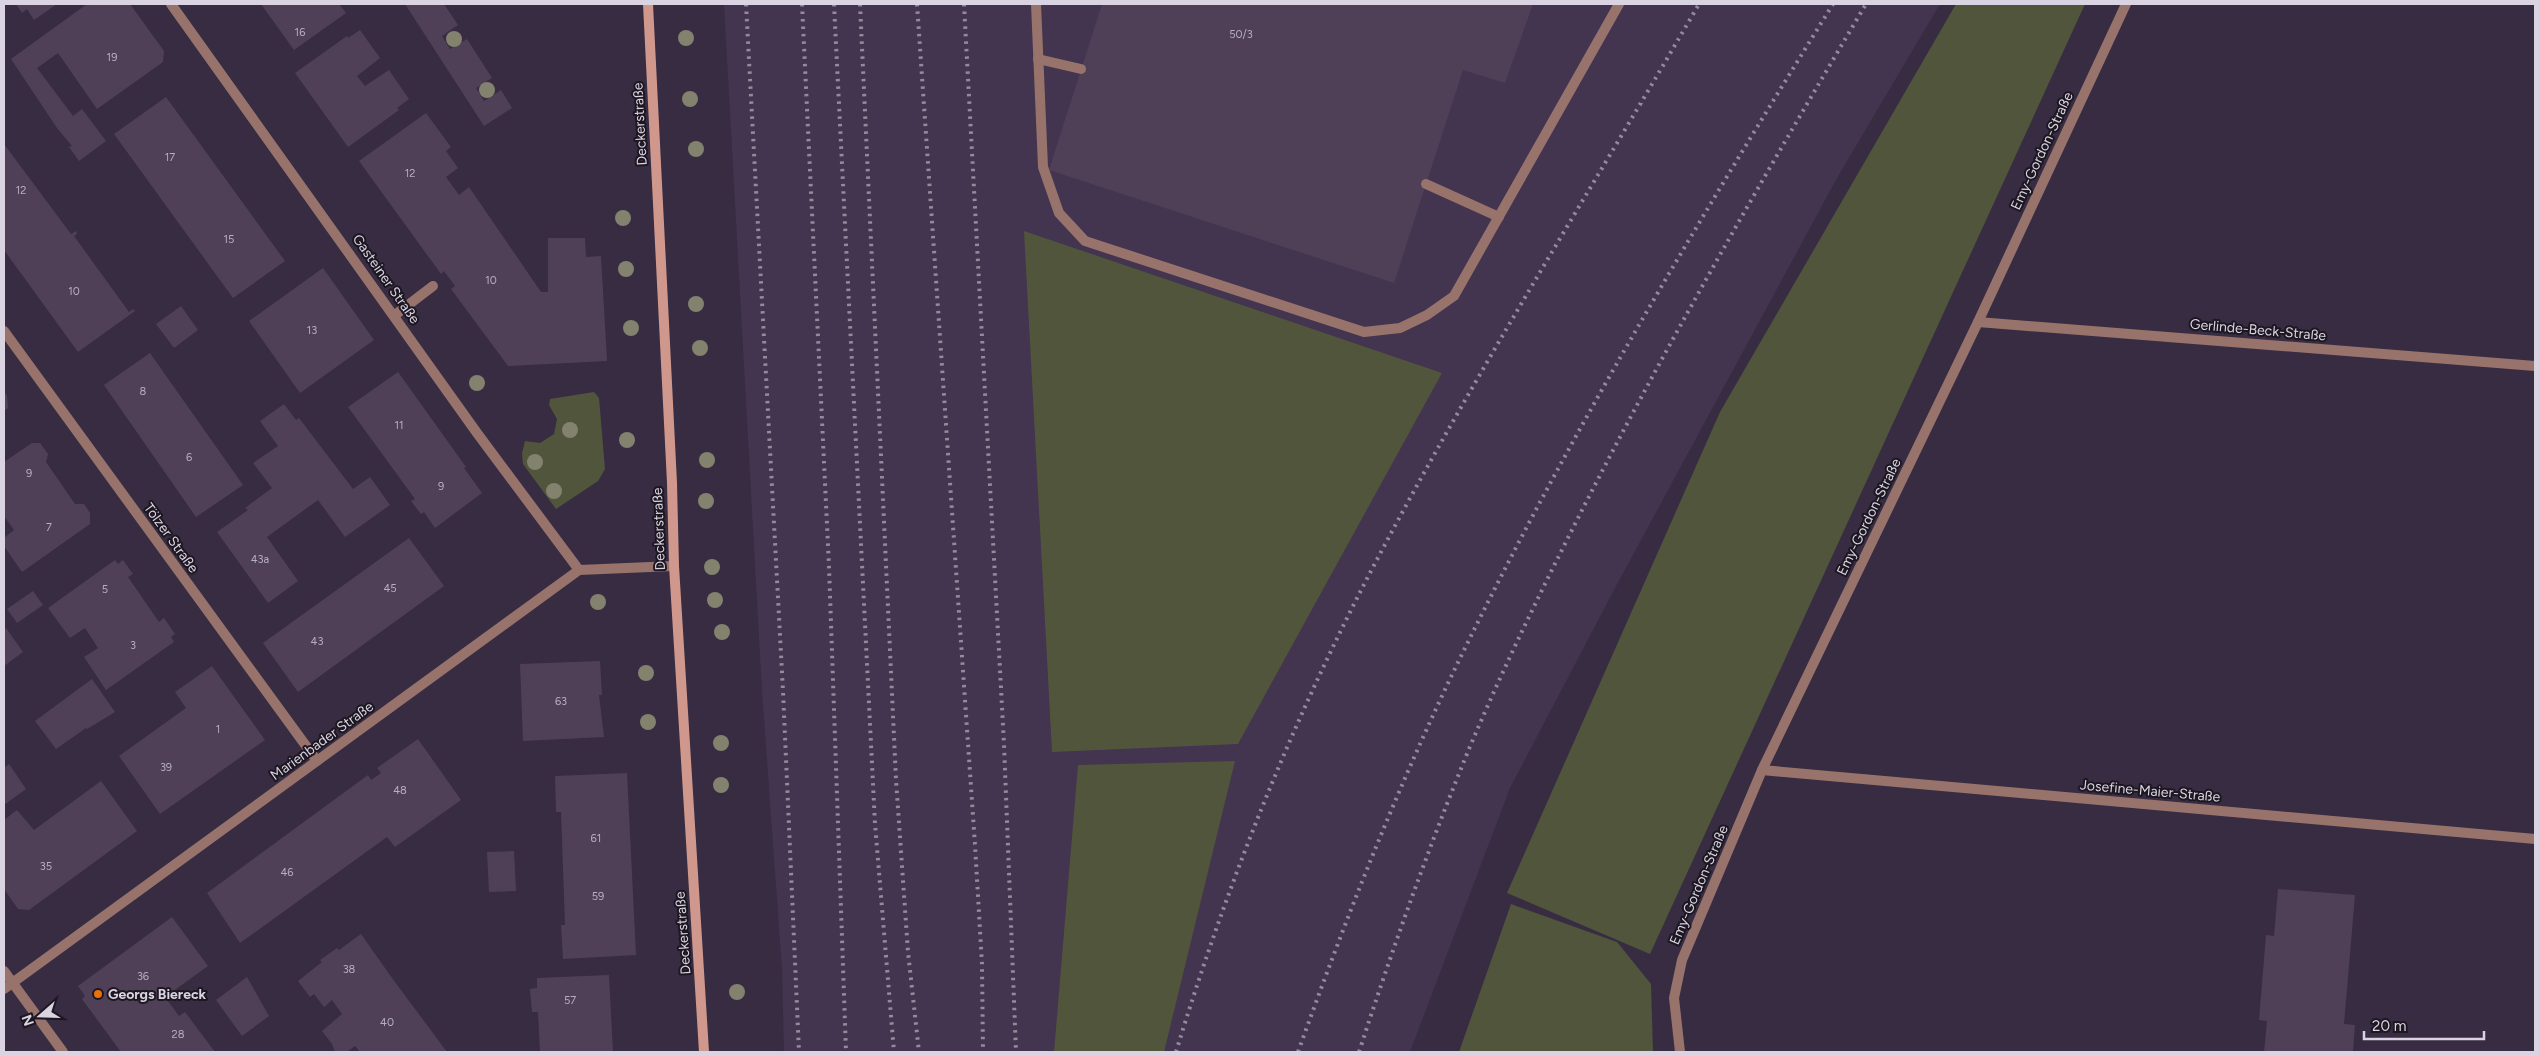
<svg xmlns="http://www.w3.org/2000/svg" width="2539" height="1056" viewBox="0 0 2539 1056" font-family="Figtree,sans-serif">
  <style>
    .built { fill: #433450 }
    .green { fill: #51553c }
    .building { fill: #4f4058 }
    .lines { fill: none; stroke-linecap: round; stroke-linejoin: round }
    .lane { stroke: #97736c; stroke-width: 10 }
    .street { stroke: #97736c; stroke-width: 10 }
    .secondary { stroke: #d0988c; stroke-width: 10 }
    .rail { stroke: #938b9c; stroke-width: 4; stroke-dasharray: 2.5 5; stroke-linecap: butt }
    .tree { fill: #82826e }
    .food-dot { fill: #e8710a; stroke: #1c1721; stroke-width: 2 }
    .labels { text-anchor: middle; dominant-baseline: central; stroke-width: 4; stroke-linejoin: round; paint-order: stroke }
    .number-label { font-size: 11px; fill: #b7aebf }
    .street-label { font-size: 14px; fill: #dad3e1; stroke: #1c1721 }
    .poi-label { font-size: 14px; font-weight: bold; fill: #dad3e1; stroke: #1c1721; text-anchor: start }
  </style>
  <rect width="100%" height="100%" fill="#372c42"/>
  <!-- built -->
  <path class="built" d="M724 4H1940L1837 178 1614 590 1510 788 1410 1052H784L782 969 762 691Z"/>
  <!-- green -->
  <g class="green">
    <path d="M1956 4H2085L1650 954 1507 893 1720 412Z"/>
    <path d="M1024 231 1442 373 1238 744 1052 752Z"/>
    <path d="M594 392 599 398 605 469 598 481 556 509 523 464 522 453 525 441 540 443 554 434 557 419 549 405 550 399Z"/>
    <path d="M1235 761 1164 1052H1054L1078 765Z"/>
    <path d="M1511 904 1617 942 1651 984 1653 1052H1459Z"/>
  </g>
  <!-- building -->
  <g class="building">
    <path d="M16 4H57L34 20 27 9 22 13Z"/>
    <path d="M87 4H130L164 51 163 62 97 109 58 53 37 68 73 116 82 109 106 141 79 161 69 147 72 146 57 128 11 59Z"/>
    <path d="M261 4H339L346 13 294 50Z"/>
    <path d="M405 4H444L458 25 442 36 450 49 467 39 492 78 476 88 484 101 501 90 512 108 484 126Z"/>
    <path d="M1102 4H1533L1505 83 1463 70 1394 283 1049 170Z"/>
    <path d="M360 30 380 58 357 76 365 86 389 70 409 99 397 108 399 110 348 147 295 73 347 36 348 38Z"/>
    <path d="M166 97 285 261 233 298 114 134Z"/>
    <path d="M426 113 451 147 446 151 458 168 446 177 459 195 469 187 541 292H548V238H585L586 257 601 256 607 361 508 366 451 289 455 286 444 271 441 274 359 161Z"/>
    <path d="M4 144 71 234 76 231 77 234 74 236 129 312 133 309 135 311 78 352 4 250Z"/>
    <path d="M323 268 374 340 300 393 249 321Z"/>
    <path d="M181 306 198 330 174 348 156 324Z"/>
    <path d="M150 353 243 485 196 517 104 385Z"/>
    <path d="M398 372 466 467 464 468 482 493 435 528 424 512 421 514 411 501 415 499 348 407Z"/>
    <path d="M4 391 7 396 8 408 4 411Z"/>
    <path d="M284 404 296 420 299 418 353 489 370 477 390 505 345 537 318 500 267 537 298 581 268 603 217 532 248 510 245 508 272 488 253 463 278 446 260 421Z"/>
    <path d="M32 443H40L48 454 46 462 75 504H84L90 513V524L22 572 4 546V538L14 530 4 516V462Z"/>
    <path d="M409 538 444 586 298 692 263 643Z"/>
    <path d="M115 560 118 564 123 560 133 574 128 577 159 622 164 618 175 634 171 637 174 642 106 690 84 657 98 648 85 628 70 638 48 608Z"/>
    <path d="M33 591 43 605 17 623 7 609Z"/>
    <path d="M6 628 23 652 4 666V630Z"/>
    <path d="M600 661 602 695H599L604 737 523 741 520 664Z"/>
    <path d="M212 666 265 740 160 814 119 756 186 708 175 692Z"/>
    <path d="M92 679 115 712 87 729 86 728 56 749 35 721Z"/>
    <path d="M418 739 461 800 395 847 387 837 240 943 207 893 368 775 371 780 381 773 377 768Z"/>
    <path d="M9 764 26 789 4 805V768Z"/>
    <path d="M627 773 636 955 563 959 561 925H565L561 812H556L555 776Z"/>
    <path d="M101 781 137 831 29 910 18 909 4 889V820L17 810 34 830Z"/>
    <path d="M514 851 516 891 489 892 487 852Z"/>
    <path d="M2278 889 2355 895 2344 1024 2355 1025 2353 1052H2264L2267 1021 2259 1020 2266 935 2274 936Z"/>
    <path d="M172 917 208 966 165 997 179 1016 185 1012 215 1052H121L82 999 85 996 78 986Z"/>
    <path d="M361 934 392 978 447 1052H360L355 1046 347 1052H335L332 1044 322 1031 342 1014 332 1000 324 1007 314 994 310 997 298 981 322 962 320 960 337 948 339 950Z"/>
    <path d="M609 975 613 1052H540L538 1012H532L530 989 537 988V978Z"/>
    <path d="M247 977 269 1016 242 1036 216 1000Z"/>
  </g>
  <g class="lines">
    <!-- lane -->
    <g class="lane">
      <path d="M1036 4 1043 167 1059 213 1085 241 1364 332 1400 328 1427 315 1454 296 1619 4"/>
      <path d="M1038 59 1081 69"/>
      <path d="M1426 184 1499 217"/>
      <path d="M395 315 433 286"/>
      <path d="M1978 322 2535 366"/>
      <path d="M1762 770 2535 839"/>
      <path d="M1680 1052 1674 998 1682 960 1762 770 1978 322 2126 4"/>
    </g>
    <!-- street -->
    <g class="street">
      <path d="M171 4 477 433 579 570"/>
      <path d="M4 331 317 761"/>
      <path d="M4 971 63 1052"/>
      <path d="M4 989 579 570 674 566"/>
    </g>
    <!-- secondary -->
    <path class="secondary" d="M648 4 672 483 674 566 704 1052"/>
    <!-- rail -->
    <g class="rail">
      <path d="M746 4 783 691 799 1052"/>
      <path d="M802 4 829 566 846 1052"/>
      <path d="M834 4 875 824 894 1052"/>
      <path d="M860 4 896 780 908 952 919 1052"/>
      <path d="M917 4 975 845 982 964 983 1052"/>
      <path d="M964 4 1004 744 1016 1052"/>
      <path d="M1176 1052C1226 887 1291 724 1371 571 1472 378 1590 192 1699 4"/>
      <path d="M1298 1052C1343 926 1392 801 1450 679 1562 446 1697 223 1833 4"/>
      <path d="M1359 1052C1392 950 1428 849 1469 749 1501 673 1537 599 1574 526 1664 348 1764 176 1866 4"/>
    </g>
  </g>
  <!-- trees -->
  <g class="tree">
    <circle cx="686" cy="38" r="8"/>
    <circle cx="454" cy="39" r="8"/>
    <circle cx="487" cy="90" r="8"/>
    <circle cx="690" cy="99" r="8"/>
    <circle cx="696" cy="149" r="8"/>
    <circle cx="623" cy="218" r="8"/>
    <circle cx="626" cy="269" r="8"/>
    <circle cx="696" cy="304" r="8"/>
    <circle cx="631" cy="328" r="8"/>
    <circle cx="700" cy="348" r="8"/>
    <circle cx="477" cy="383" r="8"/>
    <circle cx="570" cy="430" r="8"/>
    <circle cx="627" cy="440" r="8"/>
    <circle cx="707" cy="460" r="8"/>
    <circle cx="535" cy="462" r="8"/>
    <circle cx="554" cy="491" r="8"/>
    <circle cx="706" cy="501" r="8"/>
    <circle cx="712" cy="567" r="8"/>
    <circle cx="715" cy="600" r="8"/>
    <circle cx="598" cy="602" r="8"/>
    <circle cx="722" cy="632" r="8"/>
    <circle cx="646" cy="673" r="8"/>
    <circle cx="648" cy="722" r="8"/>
    <circle cx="721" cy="743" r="8"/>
    <circle cx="721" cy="785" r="8"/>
    <circle cx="737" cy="992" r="8"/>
  </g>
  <!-- markers -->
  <circle class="food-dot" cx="98" cy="994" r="5"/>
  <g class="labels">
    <!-- number labels -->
    <g class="number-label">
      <text x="300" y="32">16</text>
      <text x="1241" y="34">50/3</text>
      <text x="112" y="57">19</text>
      <text x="170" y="157">17</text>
      <text x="410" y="173">12</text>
      <text x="21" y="190">12</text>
      <text x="229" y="239">15</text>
      <text x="491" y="280">10</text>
      <text x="74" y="291">10</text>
      <text x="312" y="330">13</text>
      <text x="143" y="391">8</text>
      <text x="399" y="425">11</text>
      <text x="189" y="457">6</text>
      <text x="29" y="473">9</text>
      <text x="441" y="486">9</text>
      <text x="49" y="527">7</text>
      <text x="260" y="559">43a</text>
      <text x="390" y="588">45</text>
      <text x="105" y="589">5</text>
      <text x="317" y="641">43</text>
      <text x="133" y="645">3</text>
      <text x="561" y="701">63</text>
      <text x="218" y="729">1</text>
      <text x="166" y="767">39</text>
      <text x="400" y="790">48</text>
      <text x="596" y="838">61</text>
      <text x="46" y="866">35</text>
      <text x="287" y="872">46</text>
      <text x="598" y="896">59</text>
      <text x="349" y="969">38</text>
      <text x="143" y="976">36</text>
      <text x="570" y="1000">57</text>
      <text x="387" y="1022">40</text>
      <text x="178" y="1034">28</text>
    </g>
    <!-- street labels -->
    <g class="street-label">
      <text transform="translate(640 124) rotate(-93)">Deckerstraße</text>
      <text transform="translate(2042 151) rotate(-65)">Emy-Gordon-Straße</text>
      <text transform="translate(386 279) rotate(55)">Gasteiner Straße</text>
      <text transform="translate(2258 330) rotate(5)">Gerlinde-Beck-Straße</text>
      <text transform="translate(1869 517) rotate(-64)">Emy-Gordon-Straße</text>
      <text transform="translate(659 529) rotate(-92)">Deckerstraße</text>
      <text transform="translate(171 538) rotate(54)">Tölzer Straße</text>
      <text transform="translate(322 741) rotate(-36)">Marienbader Straße</text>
      <text transform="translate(2150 791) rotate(5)">Josefine-Maier-Straße</text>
      <text transform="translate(1699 885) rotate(-67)">Emy-Gordon-Straße</text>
      <text transform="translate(683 933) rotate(-94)">Deckerstraße</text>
    </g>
    <!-- poi labels -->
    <g class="poi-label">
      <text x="108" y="994">Georgs Biereck</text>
    </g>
  </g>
  <!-- border -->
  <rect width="2539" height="1056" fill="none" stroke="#dad3e1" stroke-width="10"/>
  <!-- north arrow -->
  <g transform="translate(40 1016) rotate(250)" stroke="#1c1721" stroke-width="4" paint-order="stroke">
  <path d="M0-4L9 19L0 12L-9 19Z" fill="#dad3e1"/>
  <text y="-8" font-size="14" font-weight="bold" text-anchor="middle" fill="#dad3e1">N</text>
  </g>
  <!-- scale -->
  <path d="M2364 1031v8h120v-8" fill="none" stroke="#dad3e1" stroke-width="2.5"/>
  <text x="2372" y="1031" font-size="15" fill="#dad3e1" stroke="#1c1721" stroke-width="4" paint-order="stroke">20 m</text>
</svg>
